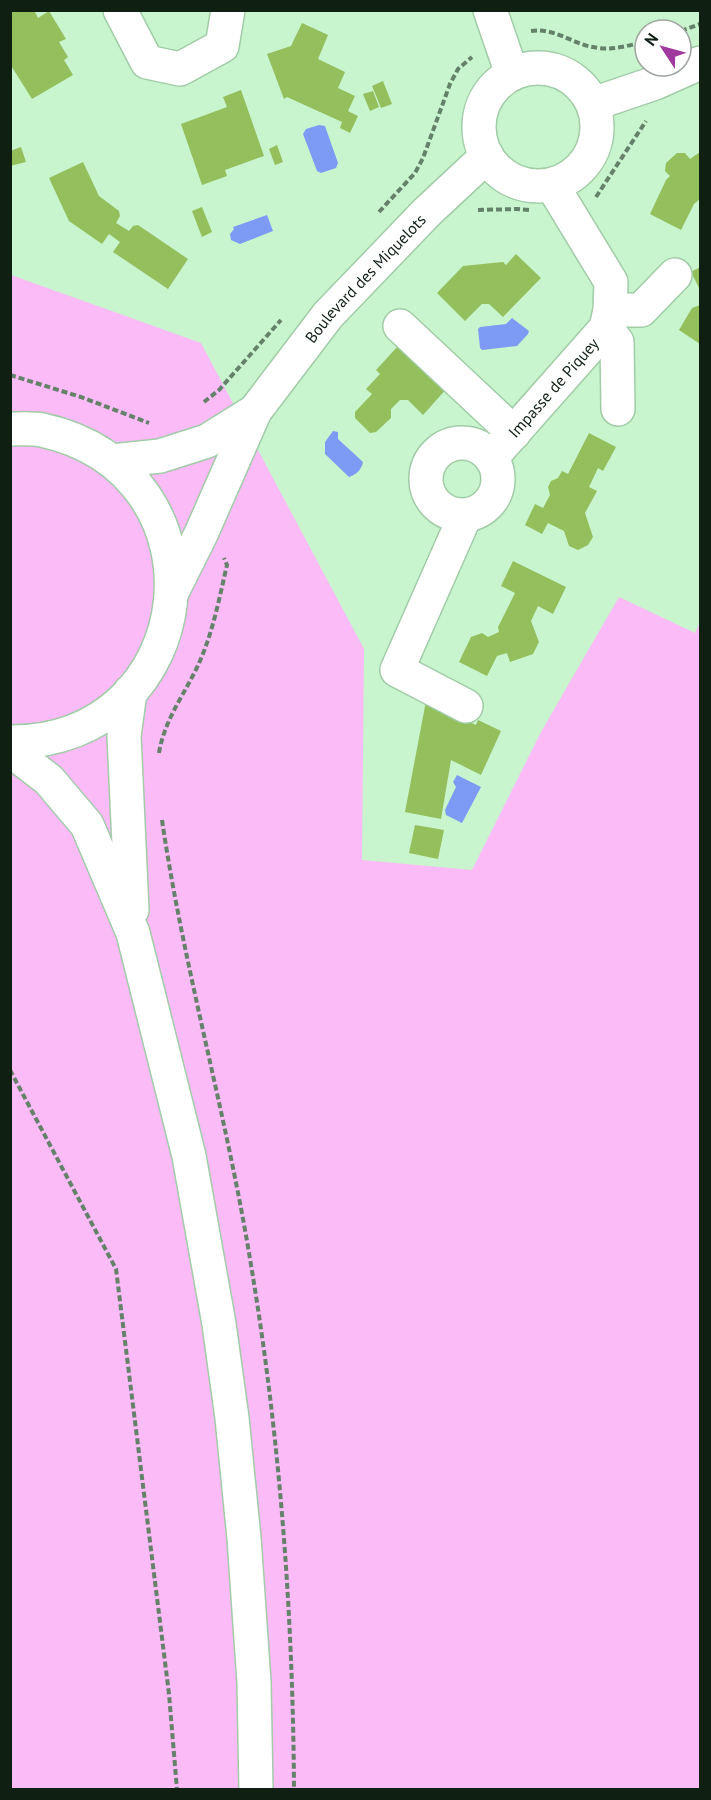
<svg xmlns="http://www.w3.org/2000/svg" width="711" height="1800" viewBox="0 0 711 1800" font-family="'PT Sans',sans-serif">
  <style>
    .green { fill: #fbbbf7 }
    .water { fill: #7d9bf5 }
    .building { fill: #94bf5d }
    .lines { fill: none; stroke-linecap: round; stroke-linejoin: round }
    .minor-casing { stroke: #a1cca7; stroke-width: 36 }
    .major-casing { stroke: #a1cca7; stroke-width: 36 }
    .path { stroke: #648169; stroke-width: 4; stroke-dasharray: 6 3; stroke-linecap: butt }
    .minor { stroke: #fff; stroke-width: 33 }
    .major { stroke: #fff; stroke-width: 33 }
    .labels { text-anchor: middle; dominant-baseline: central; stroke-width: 6; stroke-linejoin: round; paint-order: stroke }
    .street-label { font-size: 16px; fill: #0f1f12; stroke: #fff }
  </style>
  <rect width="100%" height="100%" fill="#c8f4ce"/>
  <!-- green -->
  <path class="green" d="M11 275 201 343 364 649 362 860 472 870 541 732 619 597 695 633 700 622V1789L11 1790Z"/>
  <!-- water -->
  <g class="water">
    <path d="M319 125 325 126 338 163 336 168 321 173 317 171 303 134 306 129Z"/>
    <path d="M267 215 273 231 240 244 231 240 230 234 234 229 233 227Z"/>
    <path d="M512 318 529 331 528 334 517 346 482 350 480 348 478 329 480 327 506 324Z"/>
    <path d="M333 431 338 432V439L363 462C362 469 356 475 349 477L325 454V442Z"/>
    <path d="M457 775 481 787 462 823 446 815 445 810 456 787 453 782Z"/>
  </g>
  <!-- building -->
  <g class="building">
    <path d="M10 10H34L38 18 49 11 66 39 59 42 68 57 64 60 73 75 32 99 10 64Z"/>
    <path d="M302 23 328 35 318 59 345 72 338 88 355 96 348 111 358 116 350 133 340 128 342 122 287 97 284 99 267 54 291 46Z"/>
    <path d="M383 81 392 104 381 108 372 86Z"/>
    <path d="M241 90 264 156 225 170 227 176 202 185 181 124 227 107 223 97Z"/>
    <path d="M373 91 379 107 370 111 363 94Z"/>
    <path d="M277 145 283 162 275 165 269 149Z"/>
    <path d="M21 147 26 162 10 166V151Z"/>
    <path d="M700 152V199L694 204 681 230 650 214 666 180 670 176 665 171 666 163 677 153H685L690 159Z"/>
    <path d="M83 162 99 196 119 211 120 216 116 223 129 231 133 226 138 225 188 259 168 289 113 252 120 242 109 234 102 244 69 221 49 178Z"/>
    <path d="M202 207 212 232 202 237 192 211Z"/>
    <path d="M516 254 541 278 503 317 489 304H482L465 321 437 293 463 266 503 262 506 265Z"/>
    <path d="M700 267V290L691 272Z"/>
    <path d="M700 305V344L679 330 692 308Z"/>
    <path d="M398 346 448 387 423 415 408 400H400L391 409V418L376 432 370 433 355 418V412L372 394 366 389 380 374 376 370Z"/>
    <path d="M589 433 616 447 603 471 598 468 589 487 597 491 585 513 593 537 588 545 578 550 569 546 564 531 548 523 542 534 525 525 535 504 543 508 550 495 548 487 551 481 558 478 562 471 568 474Z"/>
    <path d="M513 561 566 587 553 614 538 606 531 621 539 642 533 654 510 662 507 653 497 656 487 676 459 662 471 637 482 633 488 637 499 632 498 627 515 593 501 586Z"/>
    <path d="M426 701 476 725 478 720 501 731 481 775 451 760 441 819 405 812Z"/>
    <path d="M415 825 444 830 438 859 409 853Z"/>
  </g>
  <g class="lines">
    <!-- minor casing -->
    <g class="minor-casing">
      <g id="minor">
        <path d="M120 10 147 62 180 69 222 46 228 10"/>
        <path d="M490 10 512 74"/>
        <path d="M610 310H641L675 275"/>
        <path d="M400 326 514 433"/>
        <path d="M606 328 617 342 618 409"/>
        <circle cx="462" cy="479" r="36"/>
        <path id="s1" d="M491 458 606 328 610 310 611 282 552 185"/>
        <path d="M465 516 397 670 466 706"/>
      </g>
    </g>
    <!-- major casing -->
    <g class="major-casing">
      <g id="major">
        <circle cx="538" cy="127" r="59"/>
        <path d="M593 104 655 83 700 63"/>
        <path d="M10 429C21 429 32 428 42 430 234 472 203 743 10 742"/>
        <path d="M112 461 160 456 207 441 255 411"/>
        <path id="s2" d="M172 592 201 534 255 411 328 315 427 212 487 156"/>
        <path d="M130 692 124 736 132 910"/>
        <path d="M10 750 49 780 87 825 133 933 189 1156 219 1324 232 1418 244 1538 254 1682 256 1790"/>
      </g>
    </g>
    <!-- path -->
    <g class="path">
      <path d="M531 31C556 27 574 46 599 48 614 50 630 45 645 42"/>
      <path d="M681 31 700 24"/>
      <path d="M596 197 646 121"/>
      <path d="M478 210 517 209 530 210"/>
      <path d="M379 212 415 173 423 158 450 84 458 69 472 57"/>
      <path d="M10 375 81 397 149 423"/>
      <path d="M204 402 219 390 281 320"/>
      <path d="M159 753C165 716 189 689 202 656 214 627 220 595 227 565L224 558"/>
      <path d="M162 820C184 970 227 1116 251 1265 280 1438 293 1614 294 1790"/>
      <path d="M10 1070 116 1269 169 1694 177 1790"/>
    </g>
    <!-- minor -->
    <use href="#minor" class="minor"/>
    <!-- major -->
    <use href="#major" class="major"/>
  </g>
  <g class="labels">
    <!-- street labels -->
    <g class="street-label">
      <text stroke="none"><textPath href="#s2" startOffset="372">Boulevard des Miquelots</textPath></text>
      <text stroke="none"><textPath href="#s1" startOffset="94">Impasse de Piquey</textPath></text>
    </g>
  </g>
  <!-- border -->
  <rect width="711" height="1800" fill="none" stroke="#0f1f12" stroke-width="24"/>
  <!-- north arrow -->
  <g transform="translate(663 48) rotate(306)"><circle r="28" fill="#ffffff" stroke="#9fa5a0" stroke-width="1.5"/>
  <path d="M0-4.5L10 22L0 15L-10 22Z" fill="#9f399d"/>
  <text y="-9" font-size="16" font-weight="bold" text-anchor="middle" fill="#0f1f12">N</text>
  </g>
</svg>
